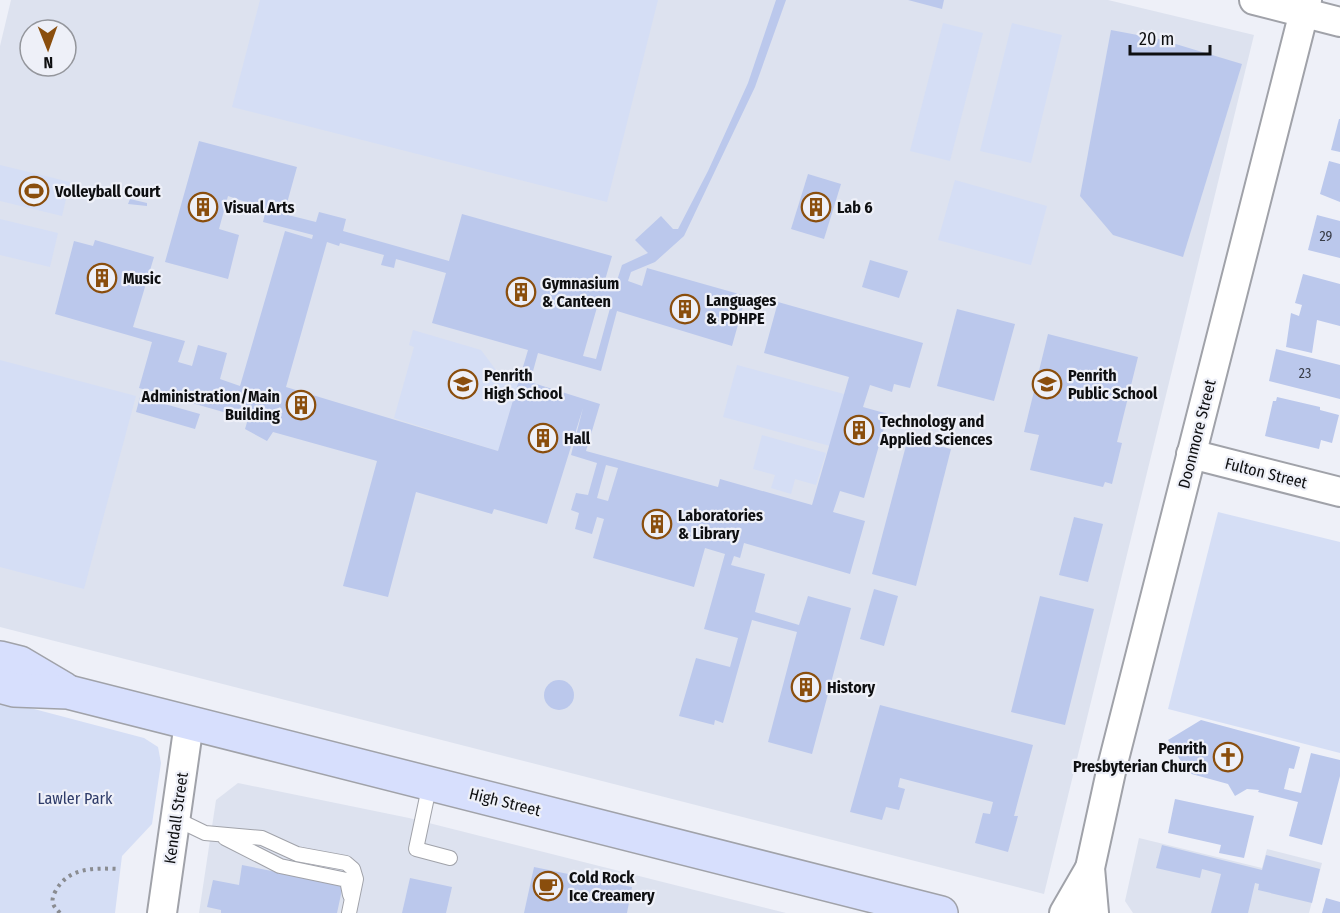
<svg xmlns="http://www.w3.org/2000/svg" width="1340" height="913" viewBox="0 0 1340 913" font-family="'Fira Sans Condensed',sans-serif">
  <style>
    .built { fill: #dde2ef; fill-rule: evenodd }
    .green { fill: #d5def5 }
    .building { fill: #bbc8ec; fill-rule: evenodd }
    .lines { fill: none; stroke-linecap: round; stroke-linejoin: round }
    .lane-casing { stroke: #a0a2a9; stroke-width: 16 }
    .street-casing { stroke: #a0a2a9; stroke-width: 32 }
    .secondary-casing { stroke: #a0a2a9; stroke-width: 36 }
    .path { stroke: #8a8c91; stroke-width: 4; stroke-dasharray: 3 4.5; stroke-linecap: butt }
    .lane { stroke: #fff; stroke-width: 14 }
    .street { stroke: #fff; stroke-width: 28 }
    .secondary { stroke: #d7dffd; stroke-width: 33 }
    .labels { text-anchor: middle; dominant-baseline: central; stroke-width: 4.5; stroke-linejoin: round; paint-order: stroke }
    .number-label { font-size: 14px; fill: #393d48 }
    .poi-label { font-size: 16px; font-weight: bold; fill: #0e0f11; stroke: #eef0f8; text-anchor: start }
    .street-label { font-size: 16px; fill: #0e0f11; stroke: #eef0f8 }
    .park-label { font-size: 16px; fill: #2e3b69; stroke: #eef0f8 }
  </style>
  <rect width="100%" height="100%" fill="#eef0f8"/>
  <!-- built -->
  <g class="built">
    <path d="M11 0H1108L1254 35 1044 894 0 627V46ZM30 30H66V66H30Z"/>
    <path d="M238 783 409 818 786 913H199L216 800Z"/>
    <path d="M1139 838 1262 868 1267 849 1322 863 1309 913H1133L1125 901Z"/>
  </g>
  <!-- green -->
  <g class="green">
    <path d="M260 0H658L607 202 232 107Z"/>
    <path d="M943 23 983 33 950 161 910 151Z"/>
    <path d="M1012 23 1062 35 1031 163 980 151Z"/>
    <path d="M0 165 70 182 62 216 0 201Z"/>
    <path d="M955 180 1047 206 1031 265 938 240Z"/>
    <path d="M0 219 58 233 50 267 0 255Z"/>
    <path d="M413 330 481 350 496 370 520 378 498 451 394 418 414 347 409 345Z"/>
    <path d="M0 360 136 396 84 589 0 567Z"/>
    <path d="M737 365 844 394 830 446 723 417Z"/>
    <path d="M762 435 826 453 816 485 795 479 791 494 771 488 775 475 753 469Z"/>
    <path d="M1218 512 1340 542V753L1168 709Z"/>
    <path d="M0 700 144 738 158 747 161 763 152 824 122 856 115 913H0Z"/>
  </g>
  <!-- building -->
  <g class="building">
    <path d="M776 0H786L755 87 684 236 655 262 631 272 628 281 642 286 647 268 746 296 732 346 617 311 601 371 538 353 530 382 600 404 586 451 718 487 720 479 812 505 849 377 764 353 778 302 923 343 910 388 894 384 892 392 870 385 863 407 888 414 864 498 840 491 833 512 865 521 850 574 744 543 740 558 734 556 731 565 765 574 755 612 799 625 808 596 851 608 812 754 768 742 797 632 752 620 723 723 715 720 714 725 679 716 696 658 730 667 738 638 704 629 725 554 705 548 694 587 593 558 604 519 597 517 592 534 575 529 579 513 571 510 576 493 588 495 597 463 571 455 583 408 547 524 494 509 492 514 416 492 388 597 343 586 377 461 273 432 267 441 245 429 248 419 139 388 152 342 55 314 74 241 93 246 95 240 154 257 133 327 185 341 178 362 192 366 198 345 227 353 220 379 240 386 285 231 312 239 313 235 263 222 266 209 228 196 219 229 239 235 228 279 165 262 199 141 297 167 284 214 316 222 319 212 346 219 343 231 449 261 462 214 612 256 603 287 614 290 622 265 648 253 635 240 661 216 673 229H678L708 171 748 83ZM327 242 339 246 340 243 384 255 381 265 394 268 396 259 446 273 432 323 528 350 498 451 286 387ZM600 297 612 301 596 359 583 356ZM606 465 618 468 608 501 597 498Z"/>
    <path d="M908 0H944L942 9Z"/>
    <path d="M1111 30 1159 39 1242 64 1183 257 1113 235 1080 196Z"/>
    <path d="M1339 119H1340V152L1331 150Z"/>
    <path d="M1329 161 1340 164V202L1320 194Z"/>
    <path d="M808 174 841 184 824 239 791 229Z"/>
    <path d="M133 190 149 194 150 197 131 196Z"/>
    <path d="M130 199 147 203V206L128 204Z"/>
    <path d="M1317 215 1340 221V258L1308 250Z"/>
    <path d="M870 260 908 271 899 298 862 287Z"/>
    <path d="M1303 274 1340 284V326L1317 320 1312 353 1286 347 1291 313 1299 316 1302 305 1295 303Z"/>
    <path d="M957 309 1015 324 994 401 937 386Z"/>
    <path d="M1048 334 1138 357 1117 442 1122 443 1112 484 1105 482 1103 487 1030 470 1039 435 1024 432Z"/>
    <path d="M1276 349 1340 365V399L1269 381Z"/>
    <path d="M140 397 200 414 195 429 136 412Z"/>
    <path d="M1277 397 1320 407V410L1339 415 1332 443 1321 440 1319 449 1265 436 1273 401H1276Z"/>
    <path d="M908 438 951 449 916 586 872 574Z"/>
    <path d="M1074 517 1103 524 1088 582 1059 575Z"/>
    <path d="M874 589 898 596 884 646 860 639Z"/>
    <path d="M1040 596 1094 609 1065 725 1011 712Z"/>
    <circle cx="559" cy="695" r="15"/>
    <path d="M880 705 1033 745 1014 816H1018L1008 852 975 843 983 813 990 814 993 802 900 778 898 787 905 789 899 810 886 807 882 820 850 812Z"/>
    <path d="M1201 720 1300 747 1294 769 1289 768 1284 789 1301 793 1311 753 1340 760V776L1322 845 1289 836 1298 802 1258 792 1259 790 1247 789 1235 796 1228 784 1188 773 1168 740Z"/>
    <path d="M1175 799 1254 816 1244 858 1219 853 1221 845 1168 833Z"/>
    <path d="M1162 845 1262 870 1266 855 1320 869 1312 903 1258 890 1259 884 1255 883 1248 913H1211L1221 874 1202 869 1200 878 1156 868Z"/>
    <path d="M242 865 343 885 337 913H221V910L207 907 213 880 239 885Z"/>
    <path d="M534 867 632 887 627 913H524Z"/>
    <path d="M410 878 452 887 446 913H402Z"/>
    <path d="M1326 898 1340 902V913H1322Z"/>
  </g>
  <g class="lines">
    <!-- lane casing -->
    <g class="lane-casing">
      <g id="lane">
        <path d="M430 783 416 849 450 858"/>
        <path d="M176 819 205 833 262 838 297 854 346 863 353 869 356 879 349 913"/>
        <path d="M225 838 280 866 347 880 350 895"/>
      </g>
    </g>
    <!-- street casing -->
    <g class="street-casing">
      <g id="street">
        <path d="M1254 0 1340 22"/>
        <path d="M1191 454 1340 492"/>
        <path d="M162 913 189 723"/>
        <path d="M1064 913 1090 868"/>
        <path d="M1094 913 1090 868 1112 767 1307 0"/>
      </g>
    </g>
    <!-- secondary casing -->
    <g class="secondary-casing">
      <g id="secondary">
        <path d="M0 658 20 663 64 689"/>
        <path d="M0 686 14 690 68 692 941 913"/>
      </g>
    </g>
    <!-- path -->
    <path class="path" d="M60 913C53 906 50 902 55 892 68 867 93 868 119 869"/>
    <!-- lane -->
    <use href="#lane" class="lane"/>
    <!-- street -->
    <use href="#street" class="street"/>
    <!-- secondary -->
    <use href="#secondary" class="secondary"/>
  </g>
  <!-- icons -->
  <defs>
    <g id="stadium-ring" transform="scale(1.5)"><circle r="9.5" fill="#eef0f8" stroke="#8a4e0d" stroke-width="1.5"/><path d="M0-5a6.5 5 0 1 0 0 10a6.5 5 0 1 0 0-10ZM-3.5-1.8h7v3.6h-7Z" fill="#8a4e0d"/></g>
    <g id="building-ring" transform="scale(1.5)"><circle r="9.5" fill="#eef0f8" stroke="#8a4e0d" stroke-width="1.5"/><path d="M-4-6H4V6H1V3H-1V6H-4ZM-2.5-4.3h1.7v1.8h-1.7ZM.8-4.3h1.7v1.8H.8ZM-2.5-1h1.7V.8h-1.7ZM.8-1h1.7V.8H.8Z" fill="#8a4e0d"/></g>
    <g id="school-ring" transform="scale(1.5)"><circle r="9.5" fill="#eef0f8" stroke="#8a4e0d" stroke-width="1.5"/><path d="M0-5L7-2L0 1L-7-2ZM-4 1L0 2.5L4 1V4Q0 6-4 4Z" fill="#8a4e0d"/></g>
    <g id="church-ring" transform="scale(1.5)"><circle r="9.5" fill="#eef0f8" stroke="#8a4e0d" stroke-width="1.5"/><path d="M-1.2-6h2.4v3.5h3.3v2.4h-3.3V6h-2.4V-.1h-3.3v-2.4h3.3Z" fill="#8a4e0d"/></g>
    <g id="cafe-ring" transform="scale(1.5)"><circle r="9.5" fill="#eef0f8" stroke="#8a4e0d" stroke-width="1.5"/><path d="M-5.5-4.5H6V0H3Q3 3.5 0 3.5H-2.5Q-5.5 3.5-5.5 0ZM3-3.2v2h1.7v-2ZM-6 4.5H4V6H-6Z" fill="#8a4e0d"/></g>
  </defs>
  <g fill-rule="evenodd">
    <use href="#stadium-ring" x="34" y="191"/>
    <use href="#building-ring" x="203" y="207"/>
    <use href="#building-ring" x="816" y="207"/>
    <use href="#building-ring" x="102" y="278"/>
    <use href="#building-ring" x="521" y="292"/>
    <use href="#building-ring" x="685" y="309"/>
    <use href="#school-ring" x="463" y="384"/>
    <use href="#school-ring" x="1047" y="384"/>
    <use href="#building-ring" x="301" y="405"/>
    <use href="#building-ring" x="859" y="430"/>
    <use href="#building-ring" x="543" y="438"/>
    <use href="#building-ring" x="657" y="524"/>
    <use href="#building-ring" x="806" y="687"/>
    <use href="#church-ring" x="1228" y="757"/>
    <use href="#cafe-ring" x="548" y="886"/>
  </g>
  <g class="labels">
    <!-- number labels -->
    <g class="number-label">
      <text x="1326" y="236">29</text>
      <text x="1305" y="373">23</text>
    </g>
    <!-- poi labels -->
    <g class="poi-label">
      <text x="55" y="191">Volleyball Court</text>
      <text x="224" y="207">Visual Arts</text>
      <text x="837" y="207">Lab 6</text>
      <text x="123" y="278">Music</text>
      <text x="542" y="283">Gymnasium<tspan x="542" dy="18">&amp; Canteen</tspan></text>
      <text x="706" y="300">Languages<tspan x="706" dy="18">&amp; PDHPE</tspan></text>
      <text x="484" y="375">Penrith<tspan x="484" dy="18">High School</tspan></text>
      <text x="1068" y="375">Penrith<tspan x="1068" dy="18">Public School</tspan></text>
      <text x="280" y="396" text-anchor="end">Administration/Main<tspan x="280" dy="18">Building</tspan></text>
      <text x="880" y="421">Technology and<tspan x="880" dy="18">Applied Sciences</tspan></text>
      <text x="564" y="438">Hall</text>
      <text x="678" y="515">Laboratories<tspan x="678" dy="18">&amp; Library</tspan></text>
      <text x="827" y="687">History</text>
      <text x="1207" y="748" text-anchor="end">Penrith<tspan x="1207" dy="18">Presbyterian Church</tspan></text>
      <text x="569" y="877">Cold Rock<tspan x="569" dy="18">Ice Creamery</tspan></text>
    </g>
    <!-- street labels -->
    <g class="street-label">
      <text transform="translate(1197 434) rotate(-76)">Doonmore Street</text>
      <text transform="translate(1266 473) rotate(14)">Fulton Street</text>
      <text transform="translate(505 802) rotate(14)">High Street</text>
      <text transform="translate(176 818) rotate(-82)">Kendall Street</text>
    </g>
    <!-- park labels -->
    <g class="park-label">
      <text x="75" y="798">Lawler Park</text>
    </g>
  </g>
  <!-- north arrow -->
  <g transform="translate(48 48) rotate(179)"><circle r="28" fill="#eef0f8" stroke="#94969c" stroke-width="1.5"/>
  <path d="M0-4.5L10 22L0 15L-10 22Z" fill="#8a4e0d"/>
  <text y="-9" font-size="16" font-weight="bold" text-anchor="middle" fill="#0e0f11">N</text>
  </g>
  <!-- scale -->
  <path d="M1130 45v9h80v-9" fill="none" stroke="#0e0f11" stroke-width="3"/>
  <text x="1139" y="45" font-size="18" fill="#0e0f11" stroke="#eef0f8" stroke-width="4.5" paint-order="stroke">20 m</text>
</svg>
